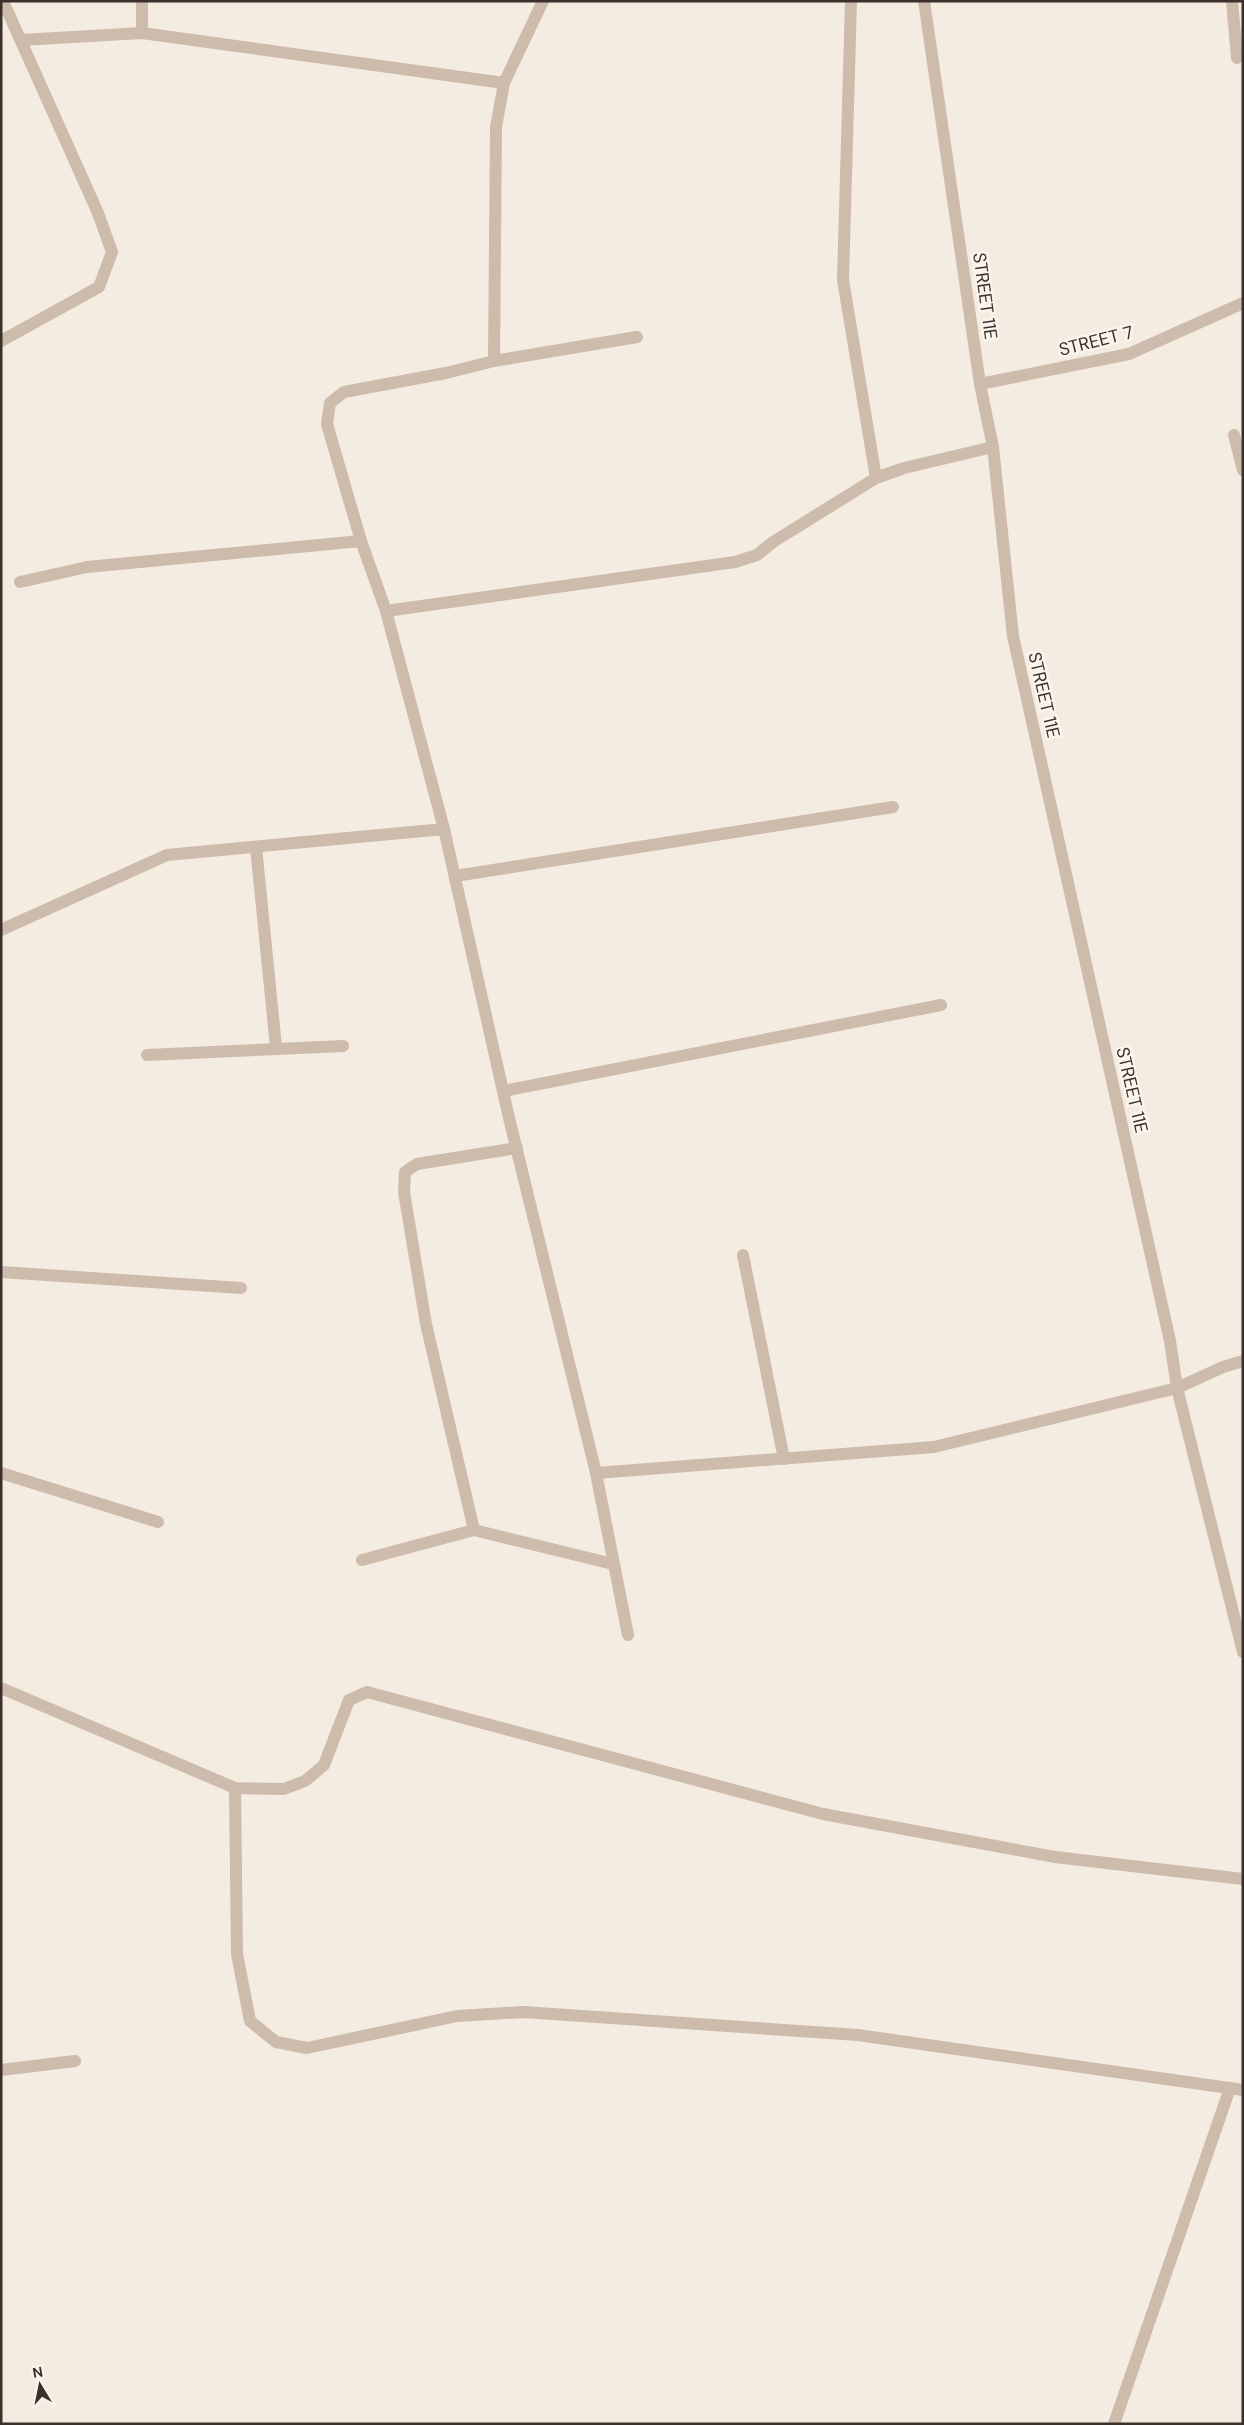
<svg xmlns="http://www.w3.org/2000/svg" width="1244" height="2425" viewBox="0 0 1244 2425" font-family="'DM Sans',sans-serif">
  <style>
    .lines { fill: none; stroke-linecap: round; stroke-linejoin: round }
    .minor { stroke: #cdbbac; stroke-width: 12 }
    .labels { text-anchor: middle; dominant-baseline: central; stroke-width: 5; stroke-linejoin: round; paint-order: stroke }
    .street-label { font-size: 18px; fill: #3b302b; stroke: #fbf5ee }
  </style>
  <rect width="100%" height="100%" fill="#f4ebe1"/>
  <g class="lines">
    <!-- minor -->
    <g class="minor">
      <path d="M851 1 843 280 876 478"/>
      <path d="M924 1 980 384 993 447 1013 636 1170 1341 1177 1388 1243 1652"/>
      <path d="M1232 1 1237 58"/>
      <path d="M142 33V1"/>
      <path d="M21 40 142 33 504 83"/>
      <path d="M1 341 99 287 112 252 98 213 3 1"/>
      <path d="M494 361 496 127 504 83 543 1"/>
      <path d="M980 384 1129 354 1243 303"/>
      <path d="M1234 435 1243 470"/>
      <path d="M20 582 87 567 361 541"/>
      <path d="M386 611 735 562 757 555 773 542 876 478 904 468 993 447"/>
      <path d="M256 847 276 1047"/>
      <path d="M455 876 893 807"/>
      <path d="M1 930 167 855 444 829"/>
      <path d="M147 1055 343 1046"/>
      <path d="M503 1091 941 1005"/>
      <path d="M743 1255 784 1459"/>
      <path d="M1 1272 241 1288"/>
      <path d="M1 1473 158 1522"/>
      <path d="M596 1473 934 1447 1177 1388 1223 1367 1243 1361"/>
      <path d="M474 1530 426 1324 404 1192 405 1172 417 1164 517 1148"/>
      <path d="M362 1560 474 1530 613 1564"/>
      <path d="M628 1635 596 1473 509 1118 444 829 386 611 361 541 327 424 330 403 344 392 446 373 494 361 637 337"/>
      <path d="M1 1688 235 1788 284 1789 305 1781 324 1765 349 1700 367 1692 823 1814 1055 1857 1243 1879"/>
      <path d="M235 1788 237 1954 250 2021 276 2042 307 2048 457 2016 524 2012 858 2035 1243 2090"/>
      <path d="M1 2070 75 2061"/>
      <path d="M1114 2424 1230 2088"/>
    </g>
  </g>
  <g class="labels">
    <!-- street labels -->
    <g class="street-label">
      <text transform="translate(985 296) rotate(82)">STREET 11E</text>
      <text transform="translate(1096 341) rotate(-14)">STREET 7</text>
      <text transform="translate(1044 695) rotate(77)">STREET 11E</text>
      <text transform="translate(1132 1090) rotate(77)">STREET 11E</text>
    </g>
  </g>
  <!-- border -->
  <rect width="1244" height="2425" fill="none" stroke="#3b302b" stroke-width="5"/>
  <!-- north arrow -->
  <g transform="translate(40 2385) rotate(350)" stroke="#fbf5ee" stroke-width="4" paint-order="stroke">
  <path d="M0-4L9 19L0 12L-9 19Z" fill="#3b302b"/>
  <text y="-8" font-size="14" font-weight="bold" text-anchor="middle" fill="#3b302b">N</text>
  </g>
</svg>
